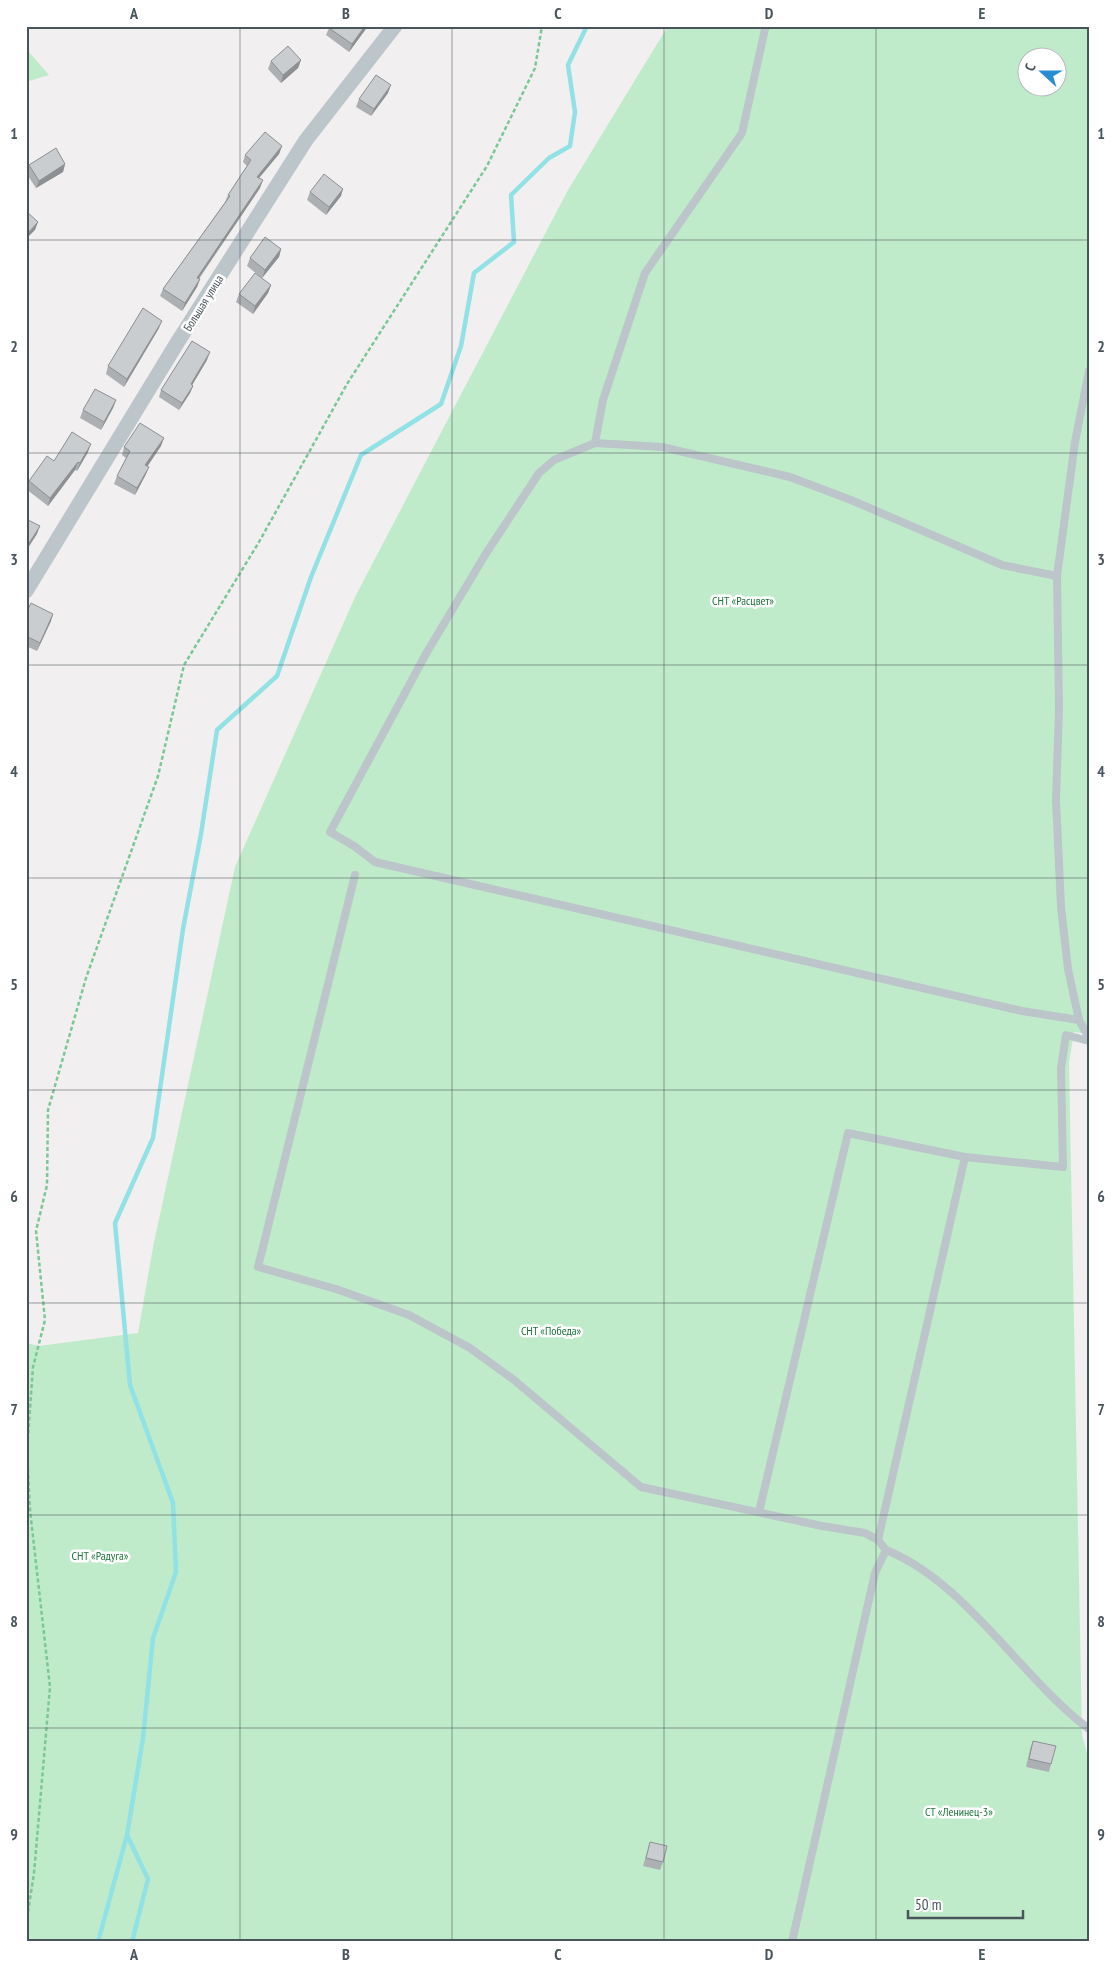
<svg xmlns="http://www.w3.org/2000/svg" width="1115" height="1968" viewBox="0 0 1115 1968" font-family="'PT Sans Narrow',sans-serif">
  <style>
    .green { fill: #c0ebca; fill-rule: evenodd }
    .lines { fill: none; stroke-linecap: round; stroke-linejoin: round }
    .stream { stroke: #91e1e5; stroke-width: 4.5 }
    .path { stroke: #7bc795; stroke-width: 2.5; stroke-dasharray: 4 2.5; stroke-linecap: butt }
    .lane { stroke: #bbc5ca; stroke-width: 8 }
    .street { stroke: #bbc5ca; stroke-width: 15 }
    .wall { fill: #adb0b3 }
    .shaded-wall { fill: #8d9092 }
    .building { fill: #c9cdd0; stroke: #8d9092 }
    .grid { fill: none; stroke: #48555a; stroke-width: 1; stroke-opacity: 0.55 }
    .labels { text-anchor: middle; dominant-baseline: central; stroke-width: 5; stroke-linejoin: round; paint-order: stroke }
    .street-label { font-size: 12px; fill: #48555a; stroke: #fff }
    .park-label { font-size: 12px; fill: #1e763c; stroke: #fff }
    .neatline { fill: none; stroke: #48555a; stroke-width: 2 }
    .grid-label { font-size: 16px; text-anchor: middle; font-weight: bold; fill: #48555a }
  </style>
  <rect width="100%" height="100%" fill="#f1efef"/>
  <!-- green -->
  <g class="green">
    <path d="M668 26H1089V1034L1074 1032 1069 1063 1082 1735 1089 1761V1942H26V1343L39 1346 138 1333 153 1247 235 867 356 595 568 190ZM1028 58H1058V88H1028Z"/>
    <path d="M26 50 28 51 49 75 26 82Z"/>
  </g>
  <g class="lines">
    <!-- stream -->
    <g class="stream">
      <path d="M127 1835 148 1879 132 1942"/>
      <path d="M98 1942 127 1835 143 1738 153 1638 176 1572 173 1503 130 1385 115 1223 153 1138 183 929 201 834 217 730 277 676 311 577 361 455 441 404 461 346 474 273 514 242 511 195 549 158 570 146 575 112 568 65 587 26"/>
    </g>
    <!-- path -->
    <path class="path" d="M26 1925 34 1873 50 1687 30 1510 27 1451 33 1367 45 1320 36 1231 47 1185 48 1110 86 978 158 776 184 665 259 542 347 384 487 166 535 68 542 26"/>
    <!-- lane -->
    <g class="lane">
      <path d="M1089 371 1075 442 1057 576 1059 709 1056 800 1061 907 1068 969 1079 1020 1089 1038"/>
      <path d="M595 443 603 400 645 273 742 133 765 29"/>
      <path d="M1057 576 1002 565 851 500 790 477 662 447 595 443 554 460 539 473 485 555 427 652 330 832 354 846 375 862 1022 1011 1079 1020"/>
      <path d="M355 875 258 1267 336 1289 409 1315 470 1348 514 1380 641 1487 822 1526 865 1533 878 1540 886 1550"/>
      <path d="M759 1512 848 1133 965 1157 1063 1167 1061 1068 1066 1035 1089 1041"/>
      <path d="M878 1540 965 1157"/>
      <path d="M792 1942 875 1573 886 1550C966 1582 1020 1677 1089 1729"/>
    </g>
    <!-- street -->
    <path class="street" d="M26 591 177 343 306 140 395 26"/>
  </g>
  <!-- wall -->
  <g class="wall">
    <path d="M368 26 349 52 326 35 329 28Z"/>
    <path d="M301 60 298 68 281 83 268 69 271 61Z"/>
    <path d="M388 93 371 116 356 107 359 99Z"/>
    <path d="M282 146 279 154 259 178 260 188 199 279H200L197 287 182 311 160 296 163 289 225 202 228 195 247 166 243 162 245 155Z"/>
    <path d="M65 164 63 172 36 188 26 173 29 165Z"/>
    <path d="M310 192 341 196 326 215 307 200Z"/>
    <path d="M281 249 279 257 262 278 247 266 250 258Z"/>
    <path d="M271 285 268 293 253 314 236 302 239 294Z"/>
    <path d="M159 328 124 387 106 374 108 366Z"/>
    <path d="M207 360 192 385 193 386 190 393 179 410 159 397 161 390Z"/>
    <path d="M116 400 113 408 101 430 80 418 83 410Z"/>
    <path d="M161 446 147 466 146 474 135 495 114 484 117 476 126 458 122 455 124 447Z"/>
    <path d="M88 452 77 471 75 470 48 506 26 489 29 481 54 461Z"/>
    <path d="M26 613 51 621 37 651 26 646Z"/>
    <path d="M1033 1741 1051 1764 1049 1772 1026 1767 1030 1749Z"/>
    <path d="M650 1842 663 1862 660 1870 643 1866Z"/>
  </g>
  <!-- shaded-wall -->
  <g class="shaded-wall">
    <path d="M365 26H368L349 52 352 44Z"/>
    <path d="M301 60 298 68 281 83 283 75Z"/>
    <path d="M391 85 388 93 371 116 374 109Z"/>
    <path d="M282 146 279 154 254 184 257 177Z"/>
    <path d="M65 164 63 172 36 188 39 181Z"/>
    <path d="M263 180 260 188 194 285 197 278Z"/>
    <path d="M343 189 341 196 326 215 329 207Z"/>
    <path d="M38 222 35 230 26 239V235Z"/>
    <path d="M281 249 279 257 262 278 265 270Z"/>
    <path d="M200 279 197 287 182 311 185 303Z"/>
    <path d="M271 285 268 293 253 314 255 306Z"/>
    <path d="M162 321 159 328 124 387 127 379Z"/>
    <path d="M210 352 207 360 188 392 191 384Z"/>
    <path d="M193 386 190 393 179 410 182 403Z"/>
    <path d="M116 400 113 408 101 430 104 422Z"/>
    <path d="M164 438 161 446 143 473 145 465Z"/>
    <path d="M91 444 88 452 77 471 80 463Z"/>
    <path d="M78 462 75 470 48 506 50 498Z"/>
    <path d="M149 467 146 474 135 495 137 488Z"/>
    <path d="M40 526 37 534 26 551V548Z"/>
    <path d="M53 614 51 621 37 651 40 643Z"/>
  </g>
  <!-- building -->
  <g class="building">
    <path d="M330 26H365L352 44 329 28Z"/>
    <path d="M288 46 301 60 283 75 271 61Z"/>
    <path d="M376 75 391 85 374 109 359 99Z"/>
    <path d="M265 132 282 146 257 177 263 180 197 278 200 279 185 303 163 289 230 196 228 195 251 160 245 155Z"/>
    <path d="M56 148 65 164 39 181 29 165Z"/>
    <path d="M324 174 343 189 329 207 310 192Z"/>
    <path d="M26 211 38 222 26 235Z"/>
    <path d="M265 237 281 249 265 270 250 258Z"/>
    <path d="M255 273 271 285 255 306 239 294Z"/>
    <path d="M143 308 162 321 127 379 108 366Z"/>
    <path d="M192 341 210 352 191 384 193 386 182 403 161 390Z"/>
    <path d="M95 389 116 400 104 422 83 410Z"/>
    <path d="M140 423 164 438 145 465 149 467 137 488 117 476 130 451 124 447Z"/>
    <path d="M72 432 91 444 80 463 78 462 50 498 29 481 47 456 54 461Z"/>
    <path d="M26 519 40 526 26 548Z"/>
    <path d="M31 603 53 614 40 643 26 636V613Z"/>
    <path d="M1033 1741 1056 1746 1051 1764 1029 1759Z"/>
    <path d="M650 1842 667 1846 663 1862 646 1858Z"/>
  </g>
  <!-- grid -->
  <path class="grid" d="M240 26V1942M452 26V1942M664 26V1942M876 26V1942M26 240H1089M26 453H1089M26 665H1089M26 878H1089M26 1090H1089M26 1303H1089M26 1515H1089M26 1728H1089"/>
  <g class="labels">
    <!-- street labels -->
    <g class="street-label">
      <text transform="translate(203 303) rotate(-58)">Большая улица</text>
    </g>
    <!-- park labels -->
    <g class="park-label">
      <text x="743" y="600">СНТ «Расцвет»</text>
      <text x="551" y="1330">СНТ «Победа»</text>
      <text x="100" y="1555">СНТ «Радуга»</text>
      <text x="959" y="1811">СТ «Ленинец-3»</text>
    </g>
  </g>
  <!-- border -->
  <rect width="1115" height="1968" fill="none" stroke="#ffffff" stroke-width="55"/>
  <!-- north arrow -->
  <g transform="translate(1042 72) rotate(291)"><circle r="24" fill="#ffffff" stroke="#b6bbbd"/>
  <path d="M0-4L9 19L0 12L-9 19Z" fill="#278ed3"/>
  <text y="-8" font-size="14" font-weight="bold" text-anchor="middle" fill="#48555a">С</text>
  </g>
  <!-- scale -->
  <path d="M908 1910v8h115v-8" fill="none" stroke="#48555a" stroke-width="2.5"/>
  <text x="915" y="1910" font-size="15" fill="#48555a" stroke="#ffffff" stroke-width="4" paint-order="stroke">50 m</text>
  <rect x="28" y="28" width="1060" height="1912" class="neatline"/>
  <g class="grid-label">
    <text x="134" y="19">A</text>
    <text x="346" y="19">B</text>
    <text x="558" y="19">C</text>
    <text x="769" y="19">D</text>
    <text x="982" y="19">E</text>
    <text x="14" y="139">1</text>
    <text x="1101" y="139">1</text>
    <text x="14" y="352">2</text>
    <text x="1101" y="352">2</text>
    <text x="14" y="565">3</text>
    <text x="1101" y="565">3</text>
    <text x="14" y="777">4</text>
    <text x="1101" y="777">4</text>
    <text x="14" y="990">5</text>
    <text x="1101" y="990">5</text>
    <text x="14" y="1202">6</text>
    <text x="1101" y="1202">6</text>
    <text x="14" y="1415">7</text>
    <text x="1101" y="1415">7</text>
    <text x="14" y="1627">8</text>
    <text x="1101" y="1627">8</text>
    <text x="14" y="1840">9</text>
    <text x="1101" y="1840">9</text>
    <text x="134" y="1960">A</text>
    <text x="346" y="1960">B</text>
    <text x="558" y="1960">C</text>
    <text x="769" y="1960">D</text>
    <text x="982" y="1960">E</text>
  </g>
</svg>
